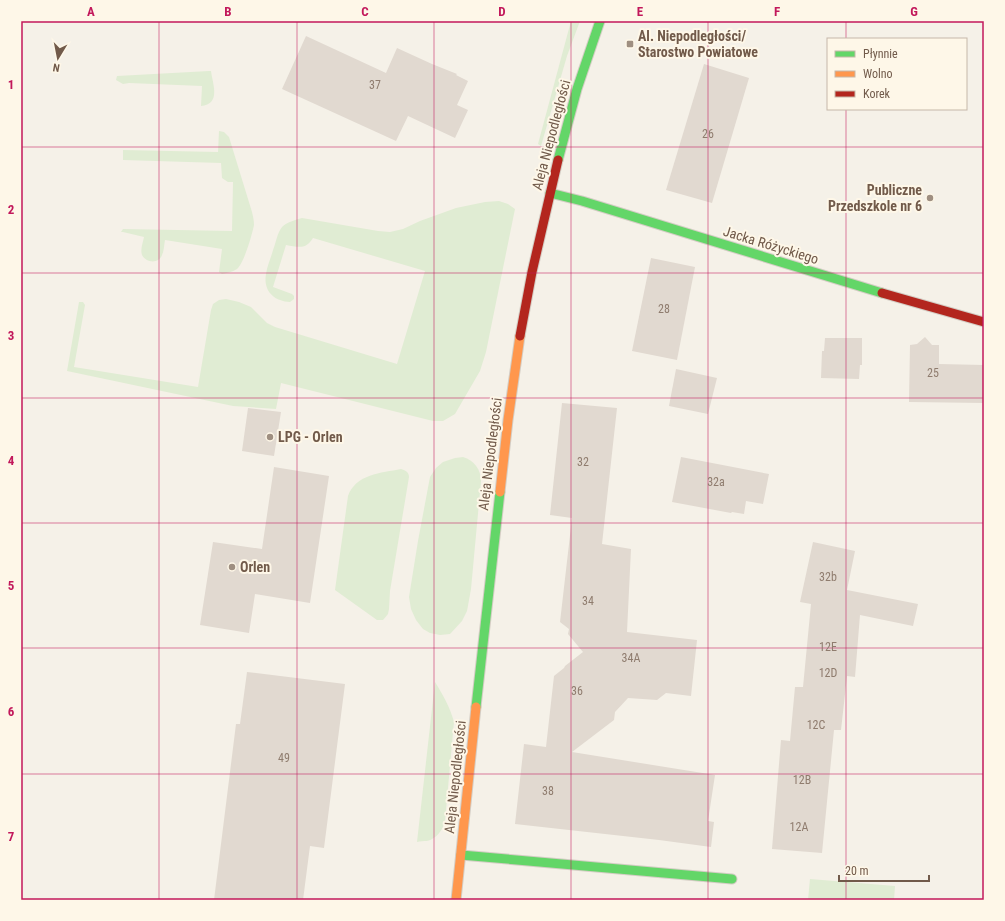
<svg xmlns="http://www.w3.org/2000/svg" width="1005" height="921" viewBox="0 0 1005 921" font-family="'Roboto Condensed',sans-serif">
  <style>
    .green { fill: #e0ecd3 }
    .building { fill: #e1d9d0 }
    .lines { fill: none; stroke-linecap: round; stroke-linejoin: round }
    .fast-casing { stroke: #d4cdc4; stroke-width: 11 }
    .slow-casing { stroke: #d4cdc4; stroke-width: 11 }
    .jam-casing { stroke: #d4cdc4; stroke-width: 11 }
    .fast { stroke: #63d668; stroke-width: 9 }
    .slow { stroke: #ff974d; stroke-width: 9 }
    .jam { stroke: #b3261e; stroke-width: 9 }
    .grid { fill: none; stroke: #c2185b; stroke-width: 1; stroke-opacity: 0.55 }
    .poi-dot { fill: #9f8f81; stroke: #fef7e8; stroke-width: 1.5 }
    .labels { text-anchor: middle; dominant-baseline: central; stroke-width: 4; stroke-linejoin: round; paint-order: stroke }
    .number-label { font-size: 12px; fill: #8f7c6e }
    .poi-label { font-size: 14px; font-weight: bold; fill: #715a4a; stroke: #fef7e8; text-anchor: start }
    .street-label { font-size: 14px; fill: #715a4a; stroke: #fef7e8 }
    .neatline { fill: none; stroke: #c2185b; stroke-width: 1.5 }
    .grid-label { font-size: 13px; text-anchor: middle; font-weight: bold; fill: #c2185b }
  </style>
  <rect width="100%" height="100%" fill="#f5f1e8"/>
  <!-- green -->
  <g class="green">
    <path d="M571 21H580L567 56 541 146 538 144Z"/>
    <path d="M209 71H211C213 85 221 104 201 106L202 86 129 83 123 84 116 80 117 76Z"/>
    <path d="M219 131 224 132 229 137 252 212C253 216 254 221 254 225 252 235 244 263 237 269 232 272 227 273 222 274L219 272 222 249 165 240C164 245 164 251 162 255 159 264 146 263 142 255 140 250 143 242 144 237L123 232H121L123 229 232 231 233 182H228L222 178 221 163 123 160V150L218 152Z"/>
    <path d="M499 201 508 204 515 209 486 352 480 371 455 414 443 421H433L281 383 276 409 233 406 67 371 79 302H83L85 305 74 367 198 387 211 310 213 304 219 300 226 299 239 302 251 307 267 323 275 327 397 364 425 271 313 238C306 250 298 247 286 245L273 287 292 294 294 296V299L290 302C274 301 263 291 266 274 267 266 271 258 273 250 276 243 277 233 282 227 287 222 295 220 302 218L378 231 390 232 403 229 420 221 456 208 485 202Z"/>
    <path d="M463 457C474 460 481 470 481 481L471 589 467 611 462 621 450 634 440 635 430 633 423 629 416 620 411 609 409 597 418 541 430 477 436 468 443 462 455 458Z"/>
    <path d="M401 469C405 470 409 472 409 477L390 591 389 609 388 614 383 620H377L335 590 348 496C356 474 381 473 401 469Z"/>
    <path d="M435 682C443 695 450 707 454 722L445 821C443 830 436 839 427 841 424 841 420 841 417 842Z"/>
    <path d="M810 879 895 886 894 900H808Z"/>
  </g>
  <!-- building -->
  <g class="building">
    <path d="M306 36 386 73 397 48 432 64 457 74 456 75 468 81 457 105 468 110 455 138 408 116 396 141 282 89Z"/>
    <path d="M704 64 749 78 712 203 666 190Z"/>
    <path d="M651 258 695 267 677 360 632 351Z"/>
    <path d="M925 337 932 345H939V364L984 365V403L909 402 910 345 917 344Z"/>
    <path d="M825 338H862V365H860L859 379 821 378 822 351H824Z"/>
    <path d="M676 369 717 378 708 414 669 406Z"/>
    <path d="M562 403 617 408 602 544 631 549 627 632 697 640 691 696 666 693 657 700 628 698 615 712 614 720 572 752 715 775 708 821 714 822 711 847 659 840 515 824 524 744 546 747 554 676 564 668 565 666 583 652 568 634 569 629 560 622 572 518 550 515Z"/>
    <path d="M248 408 281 412 274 456 242 451Z"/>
    <path d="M681 457 769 474 763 504 746 501 744 514 732 512 731 513 672 502Z"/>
    <path d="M274 467 329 476 310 603 255 594 249 633 200 625 213 542 262 549Z"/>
    <path d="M813 542 855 551 847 590 918 604 913 626 860 615 855 677 847 676 841 730H834L822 853 772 849 781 740 790 741 795 687H803L811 604 800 602Z"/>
    <path d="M247 672 345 684 324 848 310 846 303 900H214L236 724H240Z"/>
  </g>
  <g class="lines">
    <!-- fast casing -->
    <g class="fast-casing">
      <g id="fast">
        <path d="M558 160 577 89 600 21"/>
        <path d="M550 193 582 201 882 293"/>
        <path d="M476 707 500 492"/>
        <path d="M461 855 732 879"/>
      </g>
    </g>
    <!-- slow casing -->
    <g class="slow-casing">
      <g id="slow">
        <path d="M500 492 508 420 520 336"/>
        <path d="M456 900 476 707"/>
      </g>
    </g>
    <!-- jam casing -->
    <g class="jam-casing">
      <g id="jam">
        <path d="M882 293 984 322"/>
        <path d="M520 336 532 272 558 160"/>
      </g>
    </g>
    <!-- fast -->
    <use href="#fast" class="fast"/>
    <!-- slow -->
    <use href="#slow" class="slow"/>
    <!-- jam -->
    <use href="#jam" class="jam"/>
  </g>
  <!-- grid -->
  <path class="grid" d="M159 21V900M297 21V900M434 21V900M571 21V900M708 21V900M846 21V39M846 109V900M21 147H984M21 273H984M21 398H984M21 523H984M21 648H984M21 774H984"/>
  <!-- markers -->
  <g class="poi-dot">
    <rect x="626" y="40" width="8" height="8" rx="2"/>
    <circle cx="930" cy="198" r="4"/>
    <circle cx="270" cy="437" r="4"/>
    <circle cx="232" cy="567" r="4"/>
  </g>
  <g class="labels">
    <!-- number labels -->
    <g class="number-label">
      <text x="375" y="85">37</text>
      <text x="708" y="134">26</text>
      <text x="664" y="309">28</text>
      <text x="933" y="373">25</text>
      <text x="583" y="462">32</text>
      <text x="716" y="482">32a</text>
      <text x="828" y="577">32b</text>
      <text x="588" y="601">34</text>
      <text x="828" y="647">12E</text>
      <text x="631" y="658">34A</text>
      <text x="828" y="673">12D</text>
      <text x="577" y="691">36</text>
      <text x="816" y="725">12C</text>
      <text x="284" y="758">49</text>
      <text x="802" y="780">12B</text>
      <text x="548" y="791">38</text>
      <text x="799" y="827">12A</text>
    </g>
    <!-- poi labels -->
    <g class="poi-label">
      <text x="638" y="36">Al. Niepodległości/<tspan x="638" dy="16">Starostwo Powiatowe</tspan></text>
      <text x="922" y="190" text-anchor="end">Publiczne<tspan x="922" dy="16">Przedszkole nr 6</tspan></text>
      <text x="278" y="437">LPG - Orlen</text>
      <text x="240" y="567">Orlen</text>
    </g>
    <!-- street labels -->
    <g class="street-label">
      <text transform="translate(551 135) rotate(-75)">Aleja Niepodległości</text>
      <text transform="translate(771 245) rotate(17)">Jacka Różyckiego</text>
      <text transform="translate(490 454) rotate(-83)">Aleja Niepodległości</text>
      <text transform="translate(455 777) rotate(-84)">Aleja Niepodległości</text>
    </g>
  </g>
  <!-- border -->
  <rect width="1005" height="921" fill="none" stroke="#fef7e8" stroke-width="44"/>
  <!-- legend -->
  <rect x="827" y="38" width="140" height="72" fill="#fef7e8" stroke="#c6b8a9"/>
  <rect x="835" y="51" width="20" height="6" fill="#63d668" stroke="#c6b8a9"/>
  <text x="863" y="58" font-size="12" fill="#715a4a">Płynnie</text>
  <rect x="835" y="71" width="20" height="6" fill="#ff974d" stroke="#c6b8a9"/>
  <text x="863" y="78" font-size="12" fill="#715a4a">Wolno</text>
  <rect x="835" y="91" width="20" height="6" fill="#b3261e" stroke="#c6b8a9"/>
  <text x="863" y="98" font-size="12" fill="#715a4a">Korek</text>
  <!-- north arrow -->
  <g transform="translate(58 58) rotate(190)" stroke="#fef7e8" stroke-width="3" paint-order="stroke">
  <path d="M0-3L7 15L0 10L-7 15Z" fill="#715a4a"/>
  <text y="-6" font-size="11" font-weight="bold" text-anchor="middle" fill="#715a4a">N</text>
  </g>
  <!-- scale -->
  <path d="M839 875v6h90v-6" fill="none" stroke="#715a4a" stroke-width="2"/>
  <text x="845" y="875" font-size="12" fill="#715a4a" stroke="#fef7e8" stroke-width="3" paint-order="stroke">20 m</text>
  <rect x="22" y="22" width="961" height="877" class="neatline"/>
  <g class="grid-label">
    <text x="91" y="16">A</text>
    <text x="228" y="16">B</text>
    <text x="365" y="16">C</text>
    <text x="502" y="16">D</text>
    <text x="640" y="16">E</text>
    <text x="777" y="16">F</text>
    <text x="914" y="16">G</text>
    <text x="11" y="89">1</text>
    <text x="11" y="214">2</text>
    <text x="11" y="340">3</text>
    <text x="11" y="465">4</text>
    <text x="11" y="590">5</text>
    <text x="11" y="716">6</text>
    <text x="11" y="841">7</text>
  </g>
</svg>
